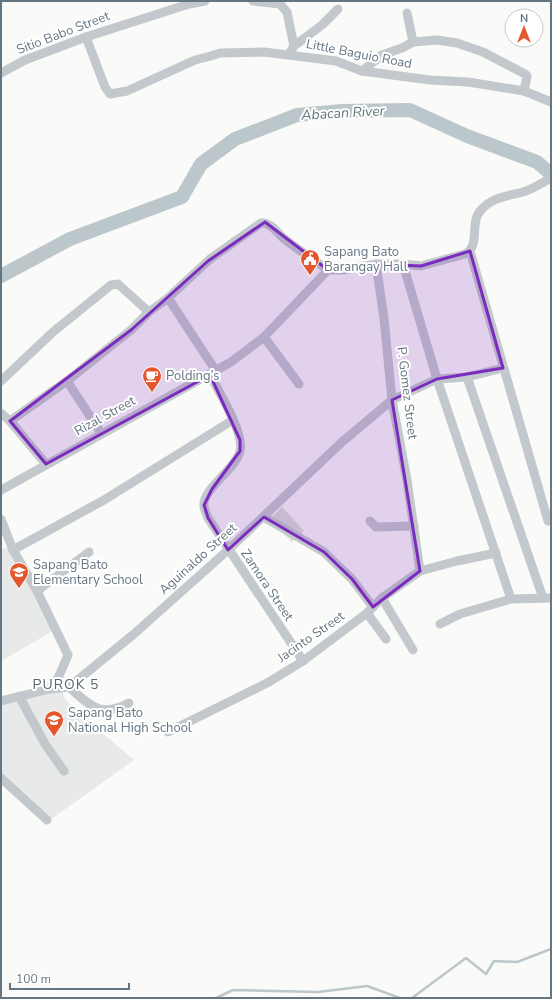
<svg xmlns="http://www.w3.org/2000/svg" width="552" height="999" viewBox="0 0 552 999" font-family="'Nunito Sans',sans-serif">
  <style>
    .built { fill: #e8e9e9 }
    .pitch { fill: #dadfd7 }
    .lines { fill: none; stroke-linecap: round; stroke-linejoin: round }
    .stream { stroke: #bbc7cb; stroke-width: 2.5 }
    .river { stroke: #bbc7cb; stroke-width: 14 }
    .street { stroke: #c3c8cc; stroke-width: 9 }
    .marked { fill: #7b2cbf; fill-opacity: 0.2; stroke: #7b2cbf; stroke-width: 3; stroke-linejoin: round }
    .labels { text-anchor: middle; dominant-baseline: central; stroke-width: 4; stroke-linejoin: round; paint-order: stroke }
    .street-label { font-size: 13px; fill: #657683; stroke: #fff }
    .poi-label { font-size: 13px; fill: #657683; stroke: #fff; text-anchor: start }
    .water-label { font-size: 14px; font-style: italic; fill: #60757c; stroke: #fff }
    .neighbourhood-label { font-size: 14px; letter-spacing: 1px; fill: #57646e; stroke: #fff }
  </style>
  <rect width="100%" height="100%" fill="#fafaf8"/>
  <!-- built -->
  <g class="built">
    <path d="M12 544 58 628 1 661V550Z"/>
    <path d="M62 691 65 699 81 715 134 760 50 820 1 773V704Z"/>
  </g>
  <!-- pitch -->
  <path class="pitch" d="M282 507 304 531 292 542 270 519Z"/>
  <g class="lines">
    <!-- stream -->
    <g class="stream">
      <path d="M216 998 233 990 318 992 367 986 400 998"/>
      <path d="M412 998 466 958 486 974 494 961 517 962 551 949"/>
    </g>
    <!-- river -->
    <path class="river" d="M1 276 70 239 182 197 201 164 235 139 297 115 342 111 410 110 467 136 537 162 551 174"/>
    <!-- street -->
    <g class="street">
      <path d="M253 1 280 4 287 12 294 46 289 54"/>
      <path d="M407 13 413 42"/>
      <path d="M86 37 105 87 110 94 127 91 195 60 211 56 220 53 264 52 336 61 362 71 430 80 468 82 524 91 551 102"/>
      <path d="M294 46 322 25 338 9"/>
      <path d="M362 71 382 55 402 48 413 42 437 40 457 43 483 52 525 74 527 76 524 91"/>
      <path d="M1 73 25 60 86 37 189 4 205 1"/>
      <path d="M470 251 548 521"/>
      <path d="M403 264 437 379 511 599"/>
      <path d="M328 270H343L376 264H403L421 266 465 254C481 246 469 222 481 210 492 197 508 196 523 192 533 189 542 183 551 178"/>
      <path d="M168 298 216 371"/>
      <path d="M264 337 299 384"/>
      <path d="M210 375C218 390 245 434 240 451 236 469 202 489 204 506 204 510 207 514 208 518L303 661"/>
      <path d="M467 377 543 598"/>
      <path d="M1 381 53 332 111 285 118 284 149 312"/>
      <path d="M67 381 101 433"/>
      <path d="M1 413 10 421 46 464"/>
      <path d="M10 421 67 381 131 330 149 312 168 298 210 259 261 223C269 222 276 230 281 236 296 249 313 259 328 270"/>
      <path d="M1 490 231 362 264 337 328 270"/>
      <path d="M264 517 324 552 352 579 373 607"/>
      <path d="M1 519 13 550 37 591 68 655 59 676 50 689"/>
      <path d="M370 521 376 527 414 526"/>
      <path d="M13 550 104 500 233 420"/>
      <path d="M420 571 457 561 496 553"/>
      <path d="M37 591 89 552"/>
      <path d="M382 598 413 650"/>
      <path d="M367 613 386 639"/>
      <path d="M440 624 460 614 511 599 551 598"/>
      <path d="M69 687C90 706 101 718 129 703"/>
      <path d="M19 696 45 744 64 771"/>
      <path d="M1 701 50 689 69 687 134 634 228 550 342 442 392 400 437 379 467 377 503 368"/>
      <path d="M168 732 269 682 303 661 367 613 382 598 420 571 407 480 392 400 384 318 376 264"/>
      <path d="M1 778 47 820"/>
    </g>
  </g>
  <!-- marked area -->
  <path class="marked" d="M265 222 328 270 376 264 421 266 470 251 503 368 437 379 392 400 420 571 373 607 352 579 324 552 264 517 228 550 208 518 204 505 212 489 240 451V440L210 375 46 464 10 421 131 330 208 261Z"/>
  <!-- icons -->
  <defs>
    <g id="civic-pin" transform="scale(1)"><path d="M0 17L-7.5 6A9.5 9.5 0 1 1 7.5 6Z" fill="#e4572e" stroke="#fff"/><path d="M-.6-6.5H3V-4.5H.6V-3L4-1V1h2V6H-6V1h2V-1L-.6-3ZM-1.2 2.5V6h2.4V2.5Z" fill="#fff"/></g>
    <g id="cafe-pin" transform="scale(1)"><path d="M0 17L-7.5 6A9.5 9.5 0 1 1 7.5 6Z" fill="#e4572e" stroke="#fff"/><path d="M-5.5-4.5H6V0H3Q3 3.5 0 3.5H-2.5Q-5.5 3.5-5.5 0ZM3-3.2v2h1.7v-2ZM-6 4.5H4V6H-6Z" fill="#fff"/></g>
    <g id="school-pin" transform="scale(1)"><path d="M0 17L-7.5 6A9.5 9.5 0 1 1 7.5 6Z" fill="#e4572e" stroke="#fff"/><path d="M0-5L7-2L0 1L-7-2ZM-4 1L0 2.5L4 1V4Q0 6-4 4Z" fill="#fff"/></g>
  </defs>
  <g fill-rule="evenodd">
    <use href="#civic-pin" x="310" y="259"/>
    <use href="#cafe-pin" x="152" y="376"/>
    <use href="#school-pin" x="19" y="572"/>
    <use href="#school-pin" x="54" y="720"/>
  </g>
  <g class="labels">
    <!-- street labels -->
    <g class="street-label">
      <text transform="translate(63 33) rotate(-21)">Sitio Babo Street</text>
      <text transform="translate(359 54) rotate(11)">Little Baguio Road</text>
      <text transform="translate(407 393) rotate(83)">P. Gomez Street</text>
      <text transform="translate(105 416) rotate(-29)">Rizal Street</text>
      <text transform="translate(198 559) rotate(-42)">Aguinaldo Street</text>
      <text transform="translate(267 585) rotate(56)">Zamora Street</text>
      <text transform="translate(311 637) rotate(-35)">Jacinto Street</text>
    </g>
    <!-- poi labels -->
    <g class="poi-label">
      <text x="324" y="252">Sapang Bato<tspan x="324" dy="15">Barangay Hall</tspan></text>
      <text x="166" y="376">Polding’s</text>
      <text x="33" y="565">Sapang Bato<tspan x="33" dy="15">Elementary School</tspan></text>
      <text x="68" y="713">Sapang Bato<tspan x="68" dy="15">National High School</tspan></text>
    </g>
    <!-- water labels -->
    <g class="water-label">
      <text transform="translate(343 113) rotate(-3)">Abacan River</text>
    </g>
    <!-- neighbourhood labels -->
    <g class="neighbourhood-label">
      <text x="66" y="684">PUROK 5</text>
    </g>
  </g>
  <!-- border -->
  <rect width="552" height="999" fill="none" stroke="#657683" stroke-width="4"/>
  <!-- north arrow -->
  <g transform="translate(524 28)"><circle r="19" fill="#ffffff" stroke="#c1c8cd"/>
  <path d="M0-3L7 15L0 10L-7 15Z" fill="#e4572e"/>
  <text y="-6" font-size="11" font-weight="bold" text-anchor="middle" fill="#657683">N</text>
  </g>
  <!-- scale -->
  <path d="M10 983v6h119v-6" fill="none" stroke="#657683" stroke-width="2"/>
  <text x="16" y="983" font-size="12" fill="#657683" stroke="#ffffff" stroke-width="3" paint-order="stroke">100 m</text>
</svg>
